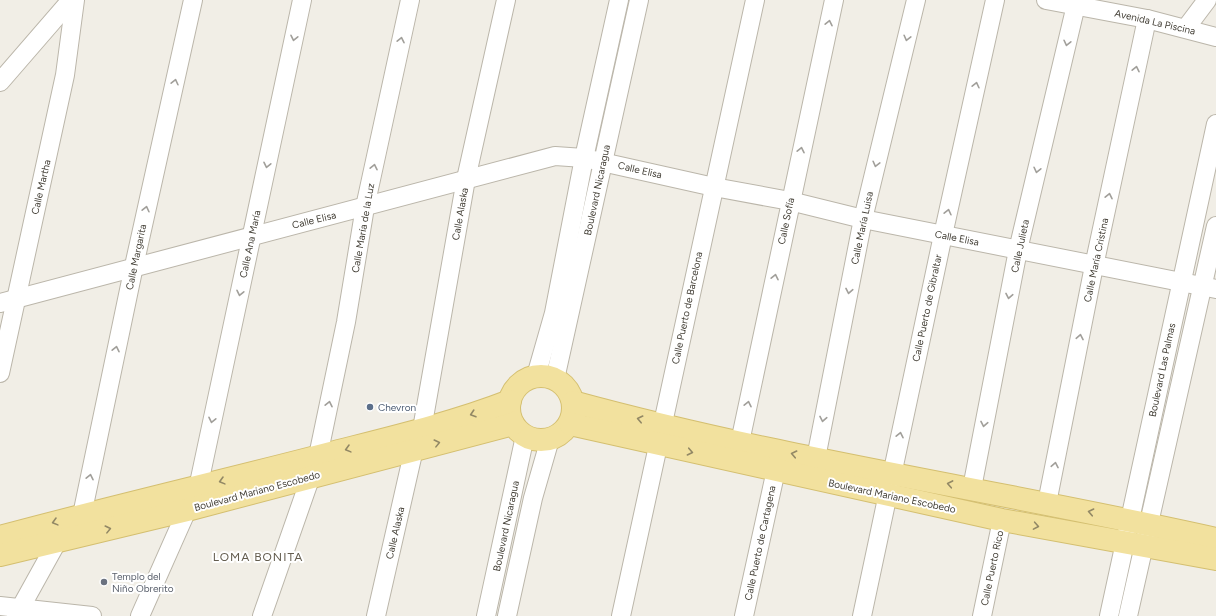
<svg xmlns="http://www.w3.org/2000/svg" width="1216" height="616" viewBox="0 0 1216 616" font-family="Figtree,sans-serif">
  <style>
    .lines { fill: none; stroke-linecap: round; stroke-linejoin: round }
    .minor-casing { stroke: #bbb6aa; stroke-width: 20 }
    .major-casing { stroke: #d4bf70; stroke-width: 24 }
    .minor { stroke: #fff; stroke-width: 18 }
    .major { stroke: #f2e19e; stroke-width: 22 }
    .oneway { stroke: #a19f9a }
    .oneway2 { stroke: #928865 }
    .service-dot { fill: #5c6f8a; stroke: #fff; stroke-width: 1.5 }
    .worship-dot { fill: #6b7280; stroke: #fff; stroke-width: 1.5 }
    .labels { text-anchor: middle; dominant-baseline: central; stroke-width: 4; stroke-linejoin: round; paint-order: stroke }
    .street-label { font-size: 10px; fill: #433f36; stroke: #fff }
    .service-label { font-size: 10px; fill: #4e5e75; stroke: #fff; text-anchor: start }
    .worship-label { font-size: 10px; fill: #5b616d; stroke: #fff; text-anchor: start }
    .quarter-label { font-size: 12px; letter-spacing: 1px; fill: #645d4f; stroke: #fff }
  </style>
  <rect width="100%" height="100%" fill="#f1eee6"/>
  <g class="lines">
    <!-- minor casing -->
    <g class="minor-casing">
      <g id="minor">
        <path d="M1046 0 1147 19 1216 37"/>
        <path d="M1186 28 1207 0"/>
        <path d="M0 82 71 0"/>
        <path d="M0 303 555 156 584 158 714 187 790 201 863 219 1216 289"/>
        <path d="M0 373 65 75 75 0"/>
        <path d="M536 376 554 313 584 158 619 0"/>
        <path d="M555 379 639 0"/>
        <path d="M422 429 466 179 506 0"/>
        <path d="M740 442 834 0"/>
        <path d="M318 456 346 322 365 207 410 0"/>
        <path d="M816 458 863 219 916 0"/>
        <path d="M198 488 302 0"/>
        <path d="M972 488 1018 250 1076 5"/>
        <path d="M1047 503 1094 266 1147 19"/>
        <path d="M82 515 134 266 193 0"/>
        <path d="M0 606 92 616"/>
        <path d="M16 616 57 542"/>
        <path d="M140 616 187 510"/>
        <path d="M262 616 311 476"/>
        <path d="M376 616 414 449"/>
        <path d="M486 616 525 436"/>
        <path d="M507 616 533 498 550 439"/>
        <path d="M621 616 755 0"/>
        <path d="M744 616 776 470"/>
        <path d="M862 616 943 235 995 0"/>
        <path d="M982 616 1002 520"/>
        <path d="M1109 616 1216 124"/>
        <path d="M1128 616 1216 226"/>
      </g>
    </g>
    <!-- major casing -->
    <g class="major-casing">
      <g id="major">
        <circle cx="541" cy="408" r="32"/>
        <path d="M573 402C785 460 1002 491 1216 539"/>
        <path d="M570 424 1002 520 1216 559"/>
        <path d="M0 537C111 507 224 481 335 452 394 437 453 423 510 401"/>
        <path d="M0 555 187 510 513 424"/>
      </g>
    </g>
    <!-- minor -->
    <use href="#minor" class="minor"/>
    <!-- major -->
    <use href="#major" class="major"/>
  </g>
  <!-- one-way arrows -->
  <defs><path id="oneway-chevron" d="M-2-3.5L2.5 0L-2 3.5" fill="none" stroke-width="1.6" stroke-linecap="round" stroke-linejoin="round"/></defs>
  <g class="oneway">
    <use href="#oneway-chevron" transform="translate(829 23) rotate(-78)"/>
    <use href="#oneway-chevron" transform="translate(294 38) rotate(102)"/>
    <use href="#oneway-chevron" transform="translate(907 38) rotate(104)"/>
    <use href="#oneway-chevron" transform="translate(401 40) rotate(-78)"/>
    <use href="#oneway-chevron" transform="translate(1067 43) rotate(103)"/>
    <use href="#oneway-chevron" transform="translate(1136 69) rotate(-78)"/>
    <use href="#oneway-chevron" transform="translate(175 82) rotate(-77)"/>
    <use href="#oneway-chevron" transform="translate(976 85) rotate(-77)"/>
    <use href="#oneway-chevron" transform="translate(801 150) rotate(-78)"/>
    <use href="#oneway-chevron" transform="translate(876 164) rotate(104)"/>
    <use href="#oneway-chevron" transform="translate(267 165) rotate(102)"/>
    <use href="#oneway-chevron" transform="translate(374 167) rotate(-78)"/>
    <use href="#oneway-chevron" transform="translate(1037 170) rotate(103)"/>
    <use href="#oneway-chevron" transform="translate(1109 196) rotate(-78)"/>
    <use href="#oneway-chevron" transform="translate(146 209) rotate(-77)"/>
    <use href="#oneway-chevron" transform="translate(948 212) rotate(-77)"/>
    <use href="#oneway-chevron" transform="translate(775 277) rotate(-78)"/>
    <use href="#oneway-chevron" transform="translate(849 291) rotate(101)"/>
    <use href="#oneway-chevron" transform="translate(240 293) rotate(102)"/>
    <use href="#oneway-chevron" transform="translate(1009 296) rotate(101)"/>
    <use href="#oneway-chevron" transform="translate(1080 337) rotate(-79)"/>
    <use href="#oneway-chevron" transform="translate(116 349) rotate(-78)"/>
    <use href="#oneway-chevron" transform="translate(329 404) rotate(-78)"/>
    <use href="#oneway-chevron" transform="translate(748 404) rotate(-78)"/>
    <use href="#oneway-chevron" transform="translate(823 419) rotate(101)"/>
    <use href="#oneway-chevron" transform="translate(212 420) rotate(102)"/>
    <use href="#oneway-chevron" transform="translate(984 424) rotate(101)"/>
    <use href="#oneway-chevron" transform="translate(900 435) rotate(-78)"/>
    <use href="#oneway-chevron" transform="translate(1055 465) rotate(-79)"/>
    <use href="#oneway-chevron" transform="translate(90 477) rotate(-78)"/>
  </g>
  <g class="oneway2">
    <use href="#oneway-chevron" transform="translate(473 414) rotate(162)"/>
    <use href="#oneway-chevron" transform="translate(640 419) rotate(-167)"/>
    <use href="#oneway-chevron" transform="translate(437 443) rotate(-14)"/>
    <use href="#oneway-chevron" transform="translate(348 449) rotate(165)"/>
    <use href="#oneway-chevron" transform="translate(690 452) rotate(12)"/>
    <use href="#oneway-chevron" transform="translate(794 454) rotate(-168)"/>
    <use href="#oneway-chevron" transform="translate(222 481) rotate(165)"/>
    <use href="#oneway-chevron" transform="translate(950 484) rotate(-169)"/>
    <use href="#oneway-chevron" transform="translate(1091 512) rotate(-168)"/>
    <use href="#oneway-chevron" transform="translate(55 522) rotate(165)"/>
    <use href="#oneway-chevron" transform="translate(1036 526) rotate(10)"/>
    <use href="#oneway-chevron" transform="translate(108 529) rotate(-14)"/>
  </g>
  <!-- markers -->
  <circle class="service-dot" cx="370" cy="407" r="4"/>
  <circle class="worship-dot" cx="104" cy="582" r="4"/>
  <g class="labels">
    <!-- street labels -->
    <g class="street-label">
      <text transform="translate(1155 22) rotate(13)">Avenida La Piscina</text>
      <text transform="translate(640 170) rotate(13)">Calle Elisa</text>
      <text transform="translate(41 187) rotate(-77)">Calle Martha</text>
      <text transform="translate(597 190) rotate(-78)">Boulevard Nicaragua</text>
      <text transform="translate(460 214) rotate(-80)">Calle Alaska</text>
      <text transform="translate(314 220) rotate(-14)">Calle Elisa</text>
      <text transform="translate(786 221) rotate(-78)">Calle Sofía</text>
      <text transform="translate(363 228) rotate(-80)">Calle María de la Luz</text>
      <text transform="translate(862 228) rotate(-78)">Calle María Luisa</text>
      <text transform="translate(957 238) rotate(11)">Calle Elisa</text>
      <text transform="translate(250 244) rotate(-78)">Calle Ana María</text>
      <text transform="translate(1020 246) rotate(-78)">Calle Julieta</text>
      <text transform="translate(136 257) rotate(-78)">Calle Margarita</text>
      <text transform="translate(1096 260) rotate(-78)">Calle María Cristina</text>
      <text transform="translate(687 308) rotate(-78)">Calle Puerto de Barcelona</text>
      <text transform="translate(927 308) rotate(-78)">Calle Puerto de Gibraltar</text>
      <text transform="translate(1162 370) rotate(-78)">Boulevard Las Palmas</text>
      <text transform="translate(257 491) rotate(-15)">Boulevard Mariano Escobedo</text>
      <text transform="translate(892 496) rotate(12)">Boulevard Mariano Escobedo</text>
      <text transform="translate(506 526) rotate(-78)">Boulevard Nicaragua</text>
      <text transform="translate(395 533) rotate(-77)">Calle Alaska</text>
      <text transform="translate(760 543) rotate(-78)">Calle Puerto de Cartagena</text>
      <text transform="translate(992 568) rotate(-78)">Calle Puerto Rico</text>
    </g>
    <!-- service labels -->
    <g class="service-label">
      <text x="378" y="407">Chevron</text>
    </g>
    <!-- worship labels -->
    <g class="worship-label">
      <text x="112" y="576">Templo del<tspan x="112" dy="12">Niño Obrerito</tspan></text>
    </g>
    <!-- quarter labels -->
    <g class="quarter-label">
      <text x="258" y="557">LOMA BONITA</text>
    </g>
  </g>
</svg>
